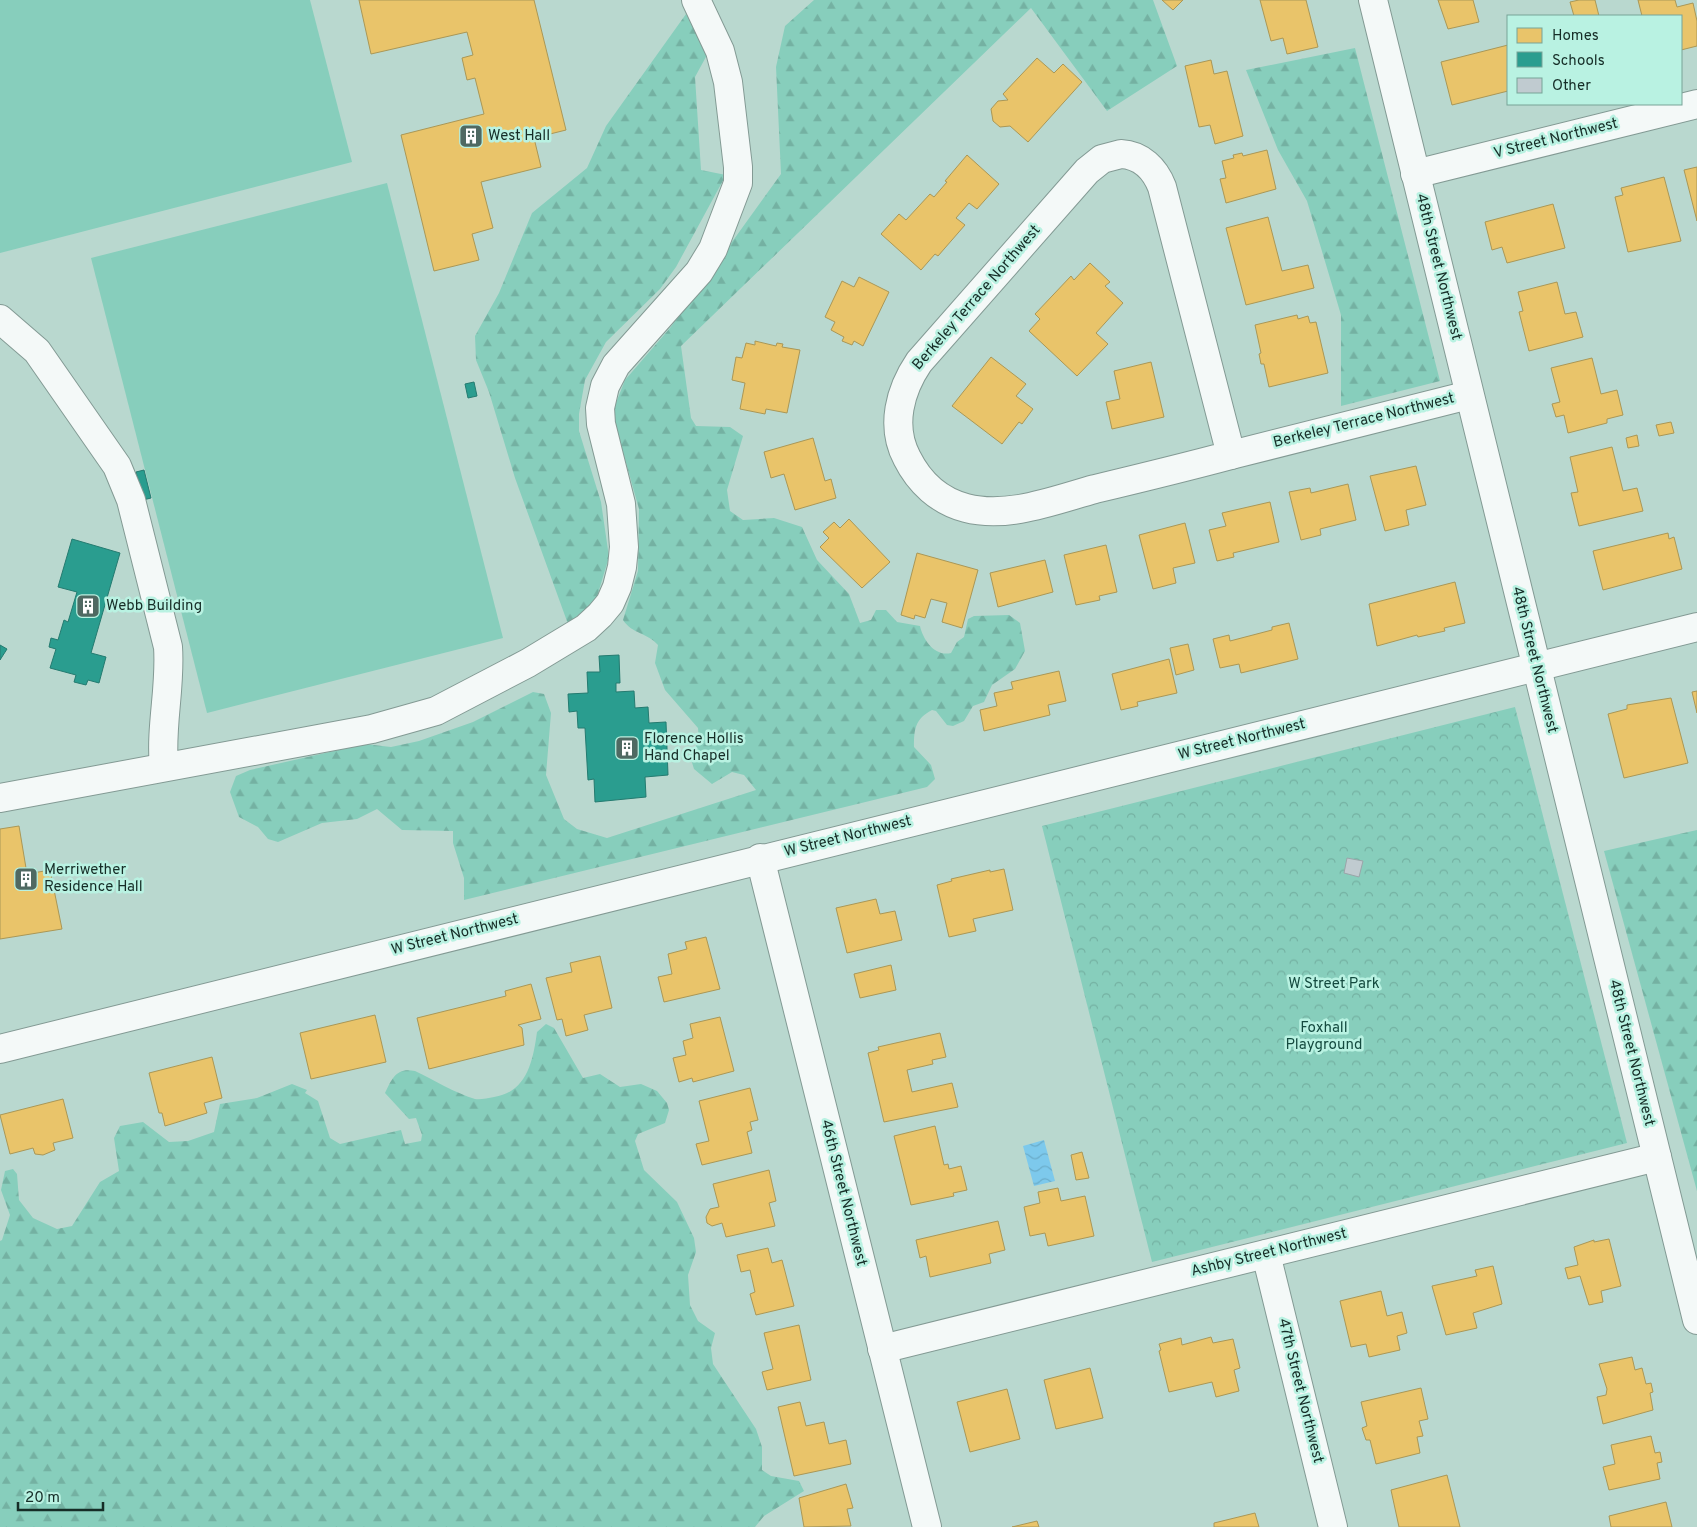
<svg xmlns="http://www.w3.org/2000/svg" width="1697" height="1527" viewBox="0 0 1697 1527" font-family="Overpass,sans-serif">
  <style>
    .forest { fill: url(#forest-firs) }
    .park { fill: url(#park-crowns) }
    .pitch { fill: #87cebc }
    .water { fill: url(#water-waves) }
    .homes { fill: #e9c46a; stroke: #aa9756 }
    .schools { fill: #2a9d8f; stroke: #247b70 }
    .building { fill: #c0cbd0; stroke: #9aa5a9 }
    .lines { fill: none; stroke-linecap: round; stroke-linejoin: round }
    .street-casing { stroke: #839a94; stroke-width: 30 }
    .secondary-casing { stroke: #839a94; stroke-width: 30 }
    .street { stroke: #f4f9f8; stroke-width: 28 }
    .secondary { stroke: #f4f9f8; stroke-width: 28 }
    .labels { text-anchor: middle; dominant-baseline: central; stroke-width: 5; stroke-linejoin: round; paint-order: stroke }
    .poi-label { font-size: 15px; fill: #162d27; stroke: #b9f2e2; text-anchor: start }
    .street-label { font-size: 15px; fill: #162d27; stroke: #b9f2e2 }
    .park-label { font-size: 15px; fill: #144a3f; stroke: #b9f2e2 }
  </style>
  <defs>
    <pattern id="forest-firs" width="22" height="20" patternUnits="userSpaceOnUse" patternTransform="scale(1.25)"><rect width="22" height="20" fill="#87cebc"/><path d="M5 1l3.5 6h-7zM16 11l3.5 6h-7z" fill="#74b1a2"/></pattern>
    <pattern id="park-crowns" width="20" height="18" patternUnits="userSpaceOnUse" patternTransform="scale(1.25)"><rect width="20" height="18" fill="#87cebc"/><path d="M2 6a3 3 0 1 1 6 0M12 15a3 3 0 1 1 6 0" fill="none" stroke="#74b1a2"/></pattern>
    <pattern id="water-waves" width="16" height="10" patternUnits="userSpaceOnUse" patternTransform="scale(1.25)"><rect width="16" height="10" fill="#7dc9ec"/><path d="M0 5q4-4 8 0t8 0" fill="none" stroke="#6badca"/></pattern>
  </defs>
  <rect width="100%" height="100%" fill="#b9d8cf"/>
  <!-- forest -->
  <g class="forest">
    <path d="M814 0H1153L1177 66 1107 111 1031 8 681 346 691 418 696 426 730 427 743 436 727 490 730 511 743 520 774 518 802 527 817 560 849 594 860 623 871 620 876 610H886L897 622 920 626C923 640 935 657 951 653L957 642 964 637 968 619 974 616 1009 615 1020 623 1025 651 1015 669 992 685 984 702 973 706 964 721 953 726 947 725 936 711 932 710C915 719 914 729 914 747L931 765 935 779 927 787 464 900V878L453 843V831L402 830 377 809 357 819 322 823 278 842 268 839 258 827 239 817 230 792 236 776 250 770 365 744 391 747 419 741 473 722 533 692 544 694 551 713 546 775 564 819 577 829 607 838 756 790 744 775 732 772 712 784 694 769 690 756 699 741 698 728 665 690 655 663 658 645C648 633 632 634 623 620L638 571 639 509 612 413 625 380 670 328 781 174 776 67 785 26Z"/>
    <path d="M686 14 707 55 695 77 701 170 726 175 676 267 660 289 606 342 585 380 579 414V431L601 502 609 557 596 600 568 624 515 478 489 392 476 360 475 336 499 293 532 213 587 168 606 126Z"/>
    <path d="M1355 48 1440 381 1341 406V315L1307 201 1278 150 1246 70Z"/>
    <path d="M1697 830V1191L1604 851Z"/>
    <path d="M546 1024 554 1028 583 1078 600 1074 620 1087 641 1084 657 1091 667 1103 669 1110 665 1123 638 1134 635 1141 644 1170 677 1202 694 1238 696 1252 688 1275 690 1305 698 1321 715 1333 711 1348 713 1364 756 1429 762 1447V1470L771 1476 799 1481 804 1491 764 1516 755 1527H0V1241L2 1240 10 1215 1 1190 5 1171 13 1169 17 1174 19 1200 33 1218 57 1229 72 1226 100 1182 119 1171 114 1138 120 1126 143 1122 169 1142 188 1141 214 1132 220 1104 257 1098 292 1084 307 1090 305 1093 318 1101 330 1138 340 1144 401 1130 405 1144 421 1141 422 1135 416 1118 409 1119 385 1093C392 1078 397 1067 415 1071 434 1080 455 1093 475 1099 480 1100 488 1098 494 1097 527 1092 533 1061 537 1032Z"/>
  </g>
  <!-- park -->
  <path class="park" d="M1515 707 1627 1143 1152 1262 1042 826Z"/>
  <!-- pitch -->
  <g class="pitch">
    <path d="M0 0H310L352 162 0 253Z"/>
    <path d="M387 183 503 638 207 713 91 258Z"/>
  </g>
  <!-- water -->
  <path class="water" d="M1044 1140 1055 1181 1034 1186 1023 1146Z"/>
  <!-- homes -->
  <g class="homes">
    <path d="M359 0H534L566 130 534 138 541 167 481 182 493 228 472 234 479 260 434 271 401 135 484 114 475 78 467 80 462 58 473 55 467 32 371 54Z"/>
    <path d="M1162 0H1183L1173 10Z"/>
    <path d="M1260 0H1306L1318 47 1287 54 1283 38 1271 41Z"/>
    <path d="M1438 0H1473L1479 22 1448 29Z"/>
    <path d="M1579 0H1595L1599 16H1574L1570 2Z"/>
    <path d="M1638 0H1675L1677 7 1693 3 1697 21V46L1681 50V16H1642Z"/>
    <path d="M1508 45V91L1452 105 1441 62Z"/>
    <path d="M1037 58 1054 73 1063 64 1082 82 1028 142 1010 126 1000 127 993 121 991 109 998 101 1008 100 1003 94Z"/>
    <path d="M1211 60 1214 74 1227 71 1243 136 1215 144 1210 125 1199 127 1185 66Z"/>
    <path d="M1267 150 1276 189 1226 203 1220 179 1226 178 1222 161 1234 158 1233 155 1242 153 1243 156Z"/>
    <path d="M967 155 999 184 977 209 969 203 956 218 965 225 938 256 935 254 921 270 881 234 899 214 906 220 930 194 934 197 947 182 945 181Z"/>
    <path d="M1697 167V221L1684 170Z"/>
    <path d="M1664 177 1681 241 1628 252 1615 197 1623 195 1621 188Z"/>
    <path d="M1553 204 1565 248 1507 263 1502 247 1492 250 1485 222Z"/>
    <path d="M1268 217 1282 271 1308 265 1314 288 1246 305 1226 228Z"/>
    <path d="M1090 263 1110 282 1105 286 1123 303 1096 333 1108 344 1077 376 1029 331 1040 319 1035 314 1071 276 1074 280Z"/>
    <path d="M859 277 889 292 863 346 854 341 852 345 842 341 844 337 831 330 835 322 825 317 842 281 854 287Z"/>
    <path d="M1557 282 1565 314 1576 312 1583 337 1529 351 1519 312 1523 311 1518 292Z"/>
    <path d="M1297 315 1298 319 1308 316 1310 323 1316 322 1328 373 1269 387 1264 364H1261L1259 354 1261 353 1255 325Z"/>
    <path d="M755 341 776 346 777 343 783 344 782 347 800 350 787 413 766 409 765 414 740 409 745 383 732 380 736 357 742 358 746 343 755 345Z"/>
    <path d="M991 357 1026 384 1016 396 1033 409 1022 424 1019 422 1002 444 952 406Z"/>
    <path d="M1592 358 1601 394 1617 390 1623 415 1607 419V423L1568 433 1564 415 1556 417 1552 404 1560 402 1551 368Z"/>
    <path d="M1151 362 1164 417 1112 429 1106 402 1120 399 1114 371Z"/>
    <path d="M1671 422 1674 433 1659 436 1656 425Z"/>
    <path d="M1637 435 1639 446 1628 448 1626 438Z"/>
    <path d="M813 438 825 481 831 479 836 498 795 510 784 474 771 478 764 452Z"/>
    <path d="M1612 447 1623 491 1637 488 1643 511 1579 526 1571 493 1578 492 1570 457Z"/>
    <path d="M1416 466 1426 505 1406 510 1409 525 1385 531 1370 476Z"/>
    <path d="M1348 484 1356 520 1320 529 1321 535 1301 540 1289 492 1310 488 1311 493Z"/>
    <path d="M1270 502 1279 542 1233 553 1234 557 1217 561 1209 530 1226 526 1222 513Z"/>
    <path d="M849 519 890 562 862 588 820 547 829 538 823 532 834 522 840 528Z"/>
    <path d="M1185 523 1195 563 1173 568 1176 583 1153 589 1139 535Z"/>
    <path d="M1668 533 1669 539 1674 537 1682 569 1603 590 1593 551Z"/>
    <path d="M1106 545 1117 592 1099 596 1100 600 1076 605 1064 555Z"/>
    <path d="M917 553 978 570 962 628 942 622 947 603 931 599 925 618 915 615 914 619 901 615Z"/>
    <path d="M1045 560 1053 592 998 607 990 573Z"/>
    <path d="M1455 582 1465 623 1444 628 1445 631 1418 637 1417 635 1377 646 1369 604Z"/>
    <path d="M1289 623 1298 659 1241 673 1239 664 1220 668 1213 639 1229 635 1230 641 1272 630V627Z"/>
    <path d="M1188 644 1194 670 1176 675 1170 648Z"/>
    <path d="M1169 659 1177 693 1137 702 1138 706 1121 710 1112 674Z"/>
    <path d="M1059 671 1066 701 1048 705 1050 715 984 731 980 710 997 706 994 693 1013 689 1011 682Z"/>
    <path d="M1697 691V713L1692 692Z"/>
    <path d="M1671 698 1688 763 1624 778 1608 714 1627 709V705Z"/>
    <path d="M19 826 27 874 50 870 62 929 0 939V829Z"/>
    <path d="M1004 869 1013 910 973 919 976 931 949 937 937 885 952 881 951 879 990 870V872Z"/>
    <path d="M876 899 880 914 895 911 902 940 847 953 836 908Z"/>
    <path d="M706 937 720 989 664 1002 658 977 672 974 668 954 687 949 685 942Z"/>
    <path d="M600 956 612 1008 584 1015 588 1030 566 1036 562 1019 557 1020 546 978 572 972 570 963Z"/>
    <path d="M891 965 896 990 860 998 854 974Z"/>
    <path d="M531 984 541 1019 518 1025 522 1028 524 1045 429 1069 417 1018 506 996 505 991Z"/>
    <path d="M375 1015 386 1062 311 1079 300 1033Z"/>
    <path d="M720 1017 734 1071 693 1082 692 1078 679 1082 673 1058 686 1055 683 1041 693 1038 690 1024Z"/>
    <path d="M940 1033 946 1057 932 1060 933 1064 907 1070 912 1092 952 1083 958 1107 884 1122 868 1053 879 1050 878 1047Z"/>
    <path d="M212 1057 222 1098 204 1103 207 1113 165 1126 162 1113H159L149 1073Z"/>
    <path d="M750 1088 758 1120 750 1122 752 1130 747 1132 752 1153 702 1165 696 1144 709 1141 699 1101Z"/>
    <path d="M63 1099 73 1138 53 1143 55 1150 43 1155 35 1154 33 1148 10 1154 0 1115Z"/>
    <path d="M935 1126 944 1165 948 1164 949 1169 961 1166 967 1190 953 1193 954 1196 911 1205 894 1136Z"/>
    <path d="M1082 1152 1089 1178 1076 1180 1071 1155Z"/>
    <path d="M769 1170 776 1201 769 1203 775 1226 726 1237 722 1223 712 1226 707 1223 706 1217 710 1209 719 1207 713 1184Z"/>
    <path d="M1058 1188 1061 1201 1085 1196 1094 1236 1048 1246 1045 1233 1030 1236 1024 1207 1040 1203 1038 1192Z"/>
    <path d="M998 1221 1005 1250 989 1254 991 1263 930 1277 926 1256 920 1258 916 1240Z"/>
    <path d="M1609 1239 1621 1286 1601 1291 1603 1302 1589 1305 1580 1276 1568 1279 1565 1268 1578 1265 1574 1247 1594 1240V1242Z"/>
    <path d="M768 1248 772 1263 782 1260 794 1306 756 1315 750 1294 755 1292 750 1270 741 1272 737 1255Z"/>
    <path d="M1493 1266 1502 1304 1473 1313 1477 1328 1446 1335 1432 1286 1477 1276 1475 1270Z"/>
    <path d="M1381 1291 1387 1316 1402 1312 1407 1333 1397 1336 1400 1350 1369 1357 1366 1344 1351 1347 1340 1301Z"/>
    <path d="M799 1325 811 1380 767 1390 762 1372 773 1369 764 1333Z"/>
    <path d="M1211 1337 1213 1343 1233 1339 1240 1368 1234 1370 1239 1391 1216 1397 1212 1382 1169 1392 1159 1351 1161 1350 1159 1344 1181 1338 1182 1345Z"/>
    <path d="M1632 1357 1635 1370 1642 1368 1646 1384 1651 1383 1653 1392 1650 1393 1653 1410 1603 1424 1597 1397 1606 1395 1607 1389 1599 1364Z"/>
    <path d="M1090 1368 1103 1418 1056 1429 1044 1380Z"/>
    <path d="M1421 1388 1428 1419 1419 1421 1423 1436 1417 1437 1420 1453 1376 1464 1370 1440H1366L1362 1428 1367 1426 1361 1402Z"/>
    <path d="M1007 1389 1020 1439 970 1452 957 1402Z"/>
    <path d="M800 1402 806 1426 824 1422 829 1444 846 1440 851 1464 794 1476 778 1407Z"/>
    <path d="M1651 1436 1655 1453 1660 1452 1662 1462 1657 1463 1660 1479 1609 1490 1603 1467 1615 1464 1611 1445Z"/>
    <path d="M1447 1475 1460 1527H1399L1391 1490Z"/>
    <path d="M846 1484 853 1508 847 1509 851 1526 804 1527 799 1498Z"/>
    <path d="M1666 1502 1672 1527H1611L1609 1516Z"/>
    <path d="M1255 1513 1259 1527H1214V1523Z"/>
    <path d="M1037 1521 1039 1527H1012Z"/>
  </g>
  <!-- schools -->
  <g class="schools">
    <path d="M474 382 477 396 468 398 465 384Z"/>
    <path d="M144 470 151 498 143 500 136 472Z"/>
    <path d="M72 539 120 553 91 653 106 657 99 683 88 680 86 685 74 682 76 675 50 668 56 649 49 647 51 638 58 640 64 620 68 622 77 592 58 587Z"/>
    <path d="M0 645 7 649 0 660Z"/>
    <path d="M619 655 620 683H616V692L634 691 635 708 648 707 649 723 666 722 668 775 645 777 646 797 595 802 594 779 588 780 585 728H578L577 711 569 712 568 694 588 693 587 672H600L599 656Z"/>
  </g>
  <!-- building -->
  <path class="building" d="M1347 858 1363 861 1359 877 1344 873Z"/>
  <g class="lines">
    <!-- street casing -->
    <g class="street-casing">
      <g id="street">
        <path d="M1373 0 1697 1320"/>
        <path d="M1121 154C1141 155 1155 169 1162 187L1231 455C1186 467 1141 478 1095 489 1055 500 1008 519 966 508 939 501 919 482 907 458 890 426 900 390 919 362L1087 171 1102 159Z"/>
        <path d="M1415 174 1697 104"/>
        <path d="M0 319 37 351 117 466 131 500 168 647C171 687 160 727 164 767"/>
        <path d="M1231 455 1469 395"/>
        <path d="M0 798 372 729 436 711 528 663 586 628 600 615 610 603 617 587 622 567 624 547 621 504 601 424 600 408 605 386 616 365 699 272 713 249 738 183V167L728 82 720 51 696 0"/>
        <path d="M760 858 927 1527"/>
        <path d="M1266 1254 1333 1527"/>
        <path d="M882 1349 1657 1157"/>
      </g>
    </g>
    <!-- secondary casing -->
    <g class="secondary-casing">
      <path id="secondary" d="M0 1049 1697 627"/>
    </g>
    <!-- street -->
    <use href="#street" class="street"/>
    <!-- secondary -->
    <use href="#secondary" class="secondary"/>
  </g>
  <!-- icons -->
  <defs>
    <g id="building-square" transform="scale(1.25)"><rect x="-9" y="-9" width="18" height="18" rx="4" fill="#4f6962" stroke="#b9f2e2"/><path d="M-4-6H4V6H1V3H-1V6H-4ZM-2.5-4.3h1.7v1.8h-1.7ZM.8-4.3h1.7v1.8H.8ZM-2.5-1h1.7V.8h-1.7ZM.8-1h1.7V.8H.8Z" fill="#fff"/></g>
  </defs>
  <g fill-rule="evenodd">
    <use href="#building-square" x="471" y="136"/>
    <use href="#building-square" x="88" y="606"/>
    <use href="#building-square" x="627" y="748"/>
    <use href="#building-square" x="26" y="879"/>
  </g>
  <g class="labels">
    <!-- poi labels -->
    <g class="poi-label">
      <text x="488" y="136">West Hall</text>
      <text x="106" y="606">Webb Building</text>
      <text x="644" y="739">Florence Hollis<tspan x="644" dy="17">Hand Chapel</tspan></text>
      <text x="44" y="870">Merriwether<tspan x="44" dy="17">Residence Hall</tspan></text>
    </g>
    <!-- street labels -->
    <g class="street-label">
      <text transform="translate(1556 139) rotate(-14)">V Street Northwest</text>
      <text transform="translate(1438 267) rotate(76)">48th Street Northwest</text>
      <text transform="translate(977 298) rotate(-49)">Berkeley Terrace Northwest</text>
      <text transform="translate(1364 421) rotate(-14)">Berkeley Terrace Northwest</text>
      <text transform="translate(1534 660) rotate(76)">48th Street Northwest</text>
      <text transform="translate(1242 740) rotate(-14)">W Street Northwest</text>
      <text transform="translate(848 837) rotate(-14)">W Street Northwest</text>
      <text transform="translate(455 935) rotate(-14)">W Street Northwest</text>
      <text transform="translate(1631 1053) rotate(76)">48th Street Northwest</text>
      <text transform="translate(843 1193) rotate(76)">46th Street Northwest</text>
      <text transform="translate(1269 1253) rotate(-14)">Ashby Street Northwest</text>
      <text transform="translate(1300 1391) rotate(76)">47th Street Northwest</text>
    </g>
    <!-- park labels -->
    <g class="park-label">
      <text x="1334" y="984">W Street Park</text>
      <text x="1324" y="1028">Foxhall<tspan x="1324" dy="17">Playground</tspan></text>
    </g>
  </g>
  <!-- legend -->
  <rect x="1507" y="15" width="175" height="90" fill="#b9f2e2" stroke="#78a397"/>
  <rect x="1517" y="28" width="25" height="15" fill="#e9c46a" stroke="#78a397"/>
  <text x="1552" y="40" font-size="15" fill="#162d27">Homes</text>
  <rect x="1517" y="52" width="25" height="15" fill="#2a9d8f" stroke="#78a397"/>
  <text x="1552" y="65" font-size="15" fill="#162d27">Schools</text>
  <rect x="1517" y="78" width="25" height="15" fill="#c0cbd0" stroke="#78a397"/>
  <text x="1552" y="90" font-size="15" fill="#162d27">Other</text>
  <!-- scale -->
  <path d="M18 1502v8h85v-8" fill="none" stroke="#162d27" stroke-width="2.5"/>
  <text x="25" y="1502" font-size="15" fill="#162d27" stroke="#b9f2e2" stroke-width="4" paint-order="stroke">20 m</text>
</svg>
